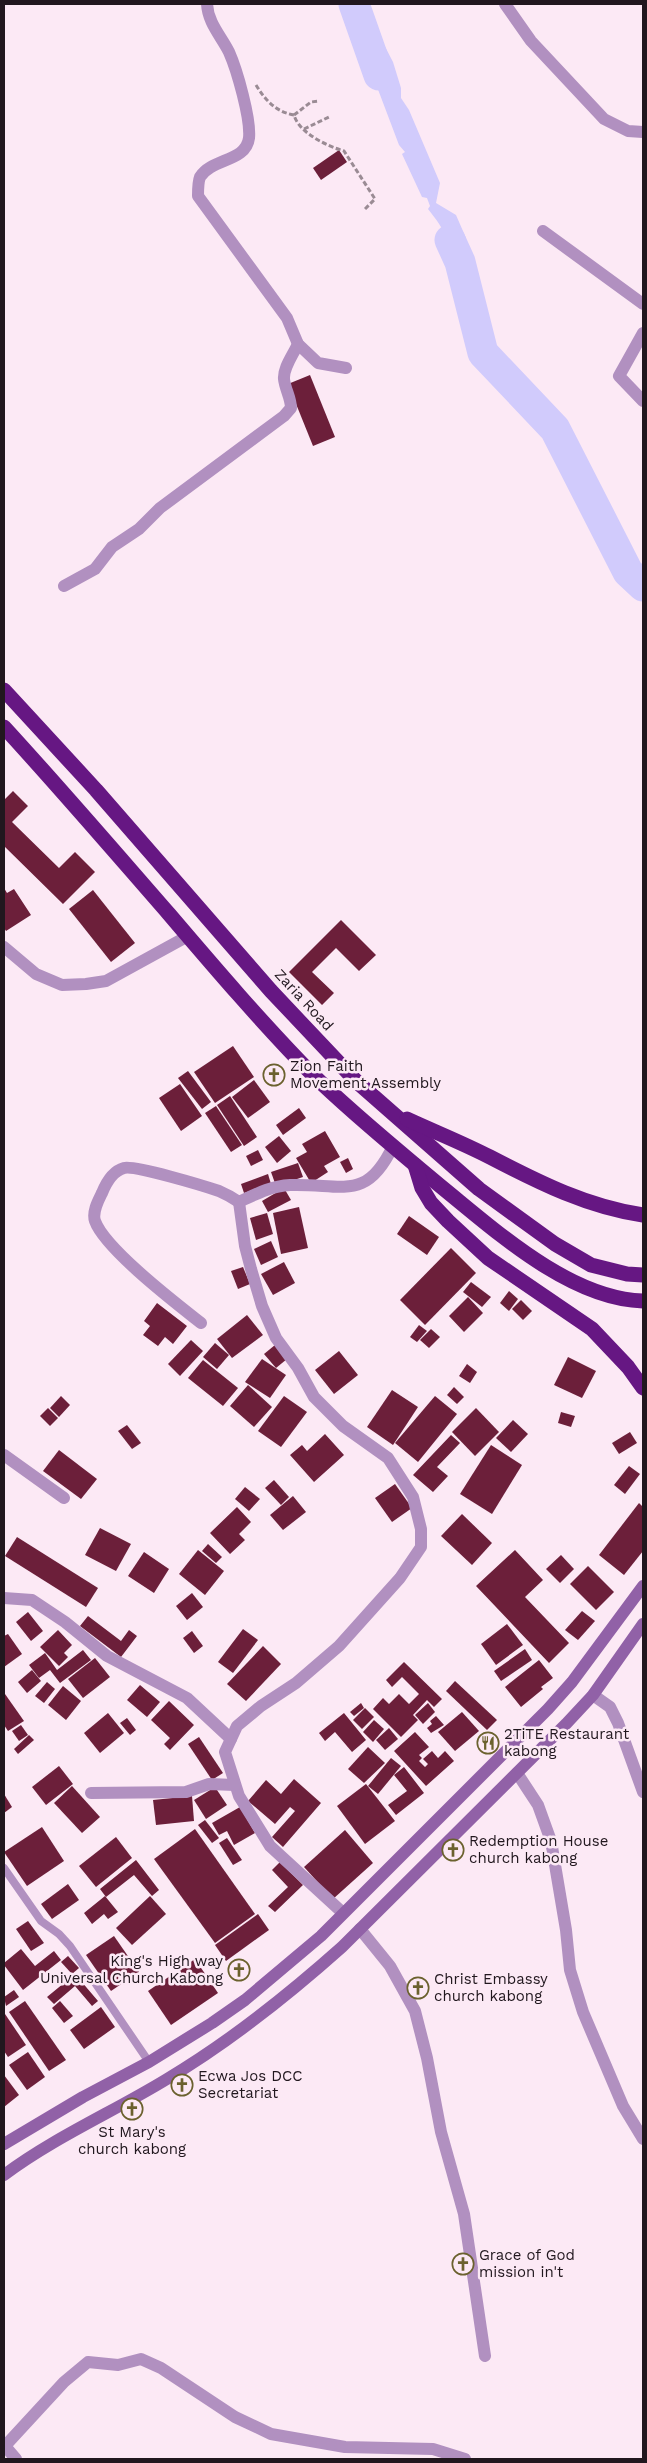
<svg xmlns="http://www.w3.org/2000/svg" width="647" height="2463" viewBox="0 0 647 2463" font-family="'Work Sans',sans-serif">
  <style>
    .water { fill: #d1cbfc }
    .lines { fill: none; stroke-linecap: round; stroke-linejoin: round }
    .river { stroke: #d1cbfc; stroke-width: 31 }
    .building { fill: #6c1f3a }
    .path { stroke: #9a8b94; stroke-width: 3; stroke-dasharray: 5 2.5; stroke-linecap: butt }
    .lane { stroke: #b190c0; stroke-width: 8 }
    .street { stroke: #b190c0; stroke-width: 12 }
    .secondary { stroke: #9161a7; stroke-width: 12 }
    .highway { stroke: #661783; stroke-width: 15 }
    .labels { text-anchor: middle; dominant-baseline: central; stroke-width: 5; stroke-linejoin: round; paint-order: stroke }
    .street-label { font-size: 15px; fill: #21171e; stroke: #fce9f5 }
    .poi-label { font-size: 15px; fill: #21171e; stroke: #fce9f5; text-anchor: start }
  </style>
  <rect width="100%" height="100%" fill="#fce9f5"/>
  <!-- water -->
  <path class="water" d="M364 35 381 39 393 62 401 88V98L409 110 440 183 436 203 456 215 466 238 470 276 463 280 450 263 452 259C447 253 449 247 447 240 443 228 436 219 428 209L430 206 427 198 422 197 402 154 405 152 399 145 368 63 356 43Z"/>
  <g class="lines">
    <!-- river -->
    <g class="river">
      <path d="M354 4 379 75"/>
      <path d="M450 240 460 262 483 353 555 429 628 572 643 586"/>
    </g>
  </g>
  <!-- building -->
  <g class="building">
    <path d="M339 150 347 162 321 180 313 168Z"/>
    <path d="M310 375 335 437 313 446 288 384Z"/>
    <path d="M13 791 28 806 12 822 59 868 75 852 95 872 63 904 4 846V800Z"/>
    <path d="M4 888 7 893 14 889 31 915 6 931 4 928Z"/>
    <path d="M93 890 135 943 111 962 69 909Z"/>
    <path d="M341 920 376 955 359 971 336 948 312 972 334 993 322 1005 289 972Z"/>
    <path d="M233 1046 254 1077 215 1103 194 1072Z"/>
    <path d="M188 1071 211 1102 202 1109 178 1078Z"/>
    <path d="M254 1080 270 1102 248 1118 232 1097Z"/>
    <path d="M180 1084 202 1116 181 1131 159 1098Z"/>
    <path d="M230 1096 257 1137 244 1146 217 1105Z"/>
    <path d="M216 1106 242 1145 231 1152 205 1113Z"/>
    <path d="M299 1108 306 1118 283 1135 276 1125Z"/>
    <path d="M325 1131 340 1157 324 1166 328 1172 311 1183 296 1158 307 1152 302 1144Z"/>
    <path d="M279 1136 291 1151 277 1163 265 1147Z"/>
    <path d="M258 1150 263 1160 251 1166 246 1156Z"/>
    <path d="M348 1158 353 1169 346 1173 340 1162Z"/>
    <path d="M298 1163 303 1177 276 1186 271 1172Z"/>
    <path d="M268 1174 271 1184 244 1193 241 1184Z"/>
    <path d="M284 1188 291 1200 268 1212 262 1201Z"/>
    <path d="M299 1207 308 1248 281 1254 273 1213Z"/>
    <path d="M267 1213 273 1234 256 1240 250 1218Z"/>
    <path d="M409 1216 439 1237 427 1255 397 1234Z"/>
    <path d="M271 1241 278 1257 261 1265 254 1249Z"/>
    <path d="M451 1248 476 1273 425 1325 400 1300Z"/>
    <path d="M284 1262 295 1283 273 1295 261 1274Z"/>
    <path d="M243 1267 250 1284 238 1289 231 1271Z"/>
    <path d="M471 1282 491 1297 482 1307 463 1292Z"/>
    <path d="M509 1291 518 1299 509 1311 500 1303Z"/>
    <path d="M468 1297 483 1313 464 1332 449 1316Z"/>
    <path d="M521 1300 532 1311 523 1320 512 1309Z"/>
    <path d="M157 1303 187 1326 173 1344 165 1337 158 1346 143 1335 150 1326 144 1321Z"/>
    <path d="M247 1315 263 1335 232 1358 217 1339Z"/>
    <path d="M419 1325 427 1331 417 1342 410 1337Z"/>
    <path d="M431 1329 440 1337 429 1348 420 1340Z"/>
    <path d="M191 1340 203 1351 180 1376 168 1364Z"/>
    <path d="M215 1343 229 1355 217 1369 203 1357Z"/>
    <path d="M275 1345 287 1359 276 1368 264 1354Z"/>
    <path d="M339 1351 358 1375 334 1394 315 1370Z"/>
    <path d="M568 1357 596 1371 582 1398 554 1385Z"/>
    <path d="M262 1359 286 1375 270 1398 245 1382Z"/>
    <path d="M203 1360 238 1388 223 1406 188 1378Z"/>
    <path d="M467 1364 477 1372 470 1383 459 1376Z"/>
    <path d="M248 1385 272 1407 254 1427 230 1406Z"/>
    <path d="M454 1387 464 1397 457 1404 447 1395Z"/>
    <path d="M392 1390 418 1407 393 1445 367 1427Z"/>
    <path d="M61 1396 70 1405 59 1417 50 1408Z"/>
    <path d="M284 1396 307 1412 281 1447 258 1431Z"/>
    <path d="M435 1396 457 1414 418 1462 395 1443Z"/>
    <path d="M48 1408 58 1418 50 1426 40 1416Z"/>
    <path d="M476 1408 499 1432 475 1456 452 1432Z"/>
    <path d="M561 1412 575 1416 571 1427 558 1423Z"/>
    <path d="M513 1420 528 1434 511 1452 496 1438Z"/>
    <path d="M127 1425 141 1443 132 1449 118 1431Z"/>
    <path d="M630 1432 637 1443 619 1454 612 1443Z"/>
    <path d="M325 1434 344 1455 314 1482 290 1455 302 1445 307 1451Z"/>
    <path d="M451 1435 460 1443 437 1467 448 1476 433 1492 413 1475Z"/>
    <path d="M491 1445 522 1465 492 1514 460 1494Z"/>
    <path d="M59 1450 97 1479 81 1499 43 1471Z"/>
    <path d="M629 1466 640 1474 625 1494 614 1485Z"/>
    <path d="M274 1480 289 1497 281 1505 265 1488Z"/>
    <path d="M395 1484 412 1508 392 1522 375 1498Z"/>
    <path d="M245 1487 260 1499 249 1511 235 1499Z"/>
    <path d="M293 1496 306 1512 283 1530 270 1515Z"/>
    <path d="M639 1503 643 1507V1551L624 1575 599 1555Z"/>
    <path d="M237 1507 251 1522 239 1534 245 1540 230 1554 210 1533Z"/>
    <path d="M462 1514 492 1543 472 1565 441 1536Z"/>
    <path d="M100 1528 131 1544 116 1571 85 1555Z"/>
    <path d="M17 1537 98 1588 86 1607 5 1556Z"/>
    <path d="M208 1544 222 1557 216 1563 202 1551Z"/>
    <path d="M198 1550 224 1571 205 1595 179 1574Z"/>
    <path d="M515 1550 543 1580 525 1597 569 1643 549 1663 476 1586Z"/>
    <path d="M144 1552 169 1569 154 1593 128 1576Z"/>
    <path d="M561 1555 574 1569 560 1583 546 1569Z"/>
    <path d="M588 1566 614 1592 596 1610 570 1584Z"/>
    <path d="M192 1593 203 1607 187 1620 176 1606Z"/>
    <path d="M582 1611 595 1621 578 1640 565 1630Z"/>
    <path d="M28 1612 43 1631 31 1641 16 1622Z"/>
    <path d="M88 1616 121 1641 129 1630 137 1636 121 1657 80 1626Z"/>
    <path d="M507 1624 523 1645 496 1665 481 1644Z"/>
    <path d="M243 1629 258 1640 233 1673 218 1662Z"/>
    <path d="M58 1630 72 1645 64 1653 68 1657 59 1666 40 1647Z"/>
    <path d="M192 1631 203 1646 194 1653 183 1638Z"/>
    <path d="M8 1634 22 1654 4 1667V1636Z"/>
    <path d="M263 1646 281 1664 246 1701 227 1684Z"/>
    <path d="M525 1649 532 1660 501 1681 494 1671Z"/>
    <path d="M83 1650 91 1660 60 1683 50 1670 39 1678 29 1665 45 1653 57 1670Z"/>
    <path d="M95 1658 110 1677 83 1698 68 1679Z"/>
    <path d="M539 1660 553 1678 541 1687 543 1689 521 1707 505 1687Z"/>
    <path d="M404 1662 442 1699 434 1707 427 1700 413 1715 418 1720 401 1737 373 1709 383 1698 389 1704 399 1694 409 1704 419 1694 402 1677 392 1687 386 1680Z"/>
    <path d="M32 1670 41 1681 27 1693 18 1682Z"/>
    <path d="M455 1681 497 1720 487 1730 446 1691Z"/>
    <path d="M47 1682 55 1689 44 1703 35 1696Z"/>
    <path d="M140 1685 160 1702 147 1717 127 1700Z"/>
    <path d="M63 1686 81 1701 66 1720 48 1705Z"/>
    <path d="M5 1694 24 1721 8 1731 4 1725Z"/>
    <path d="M169 1701 194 1725 170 1750 164 1744 170 1738 151 1720Z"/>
    <path d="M361 1703 364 1708 354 1716 350 1712Z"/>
    <path d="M428 1703 435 1712 423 1724 415 1715Z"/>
    <path d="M365 1708 374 1717 362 1729 353 1720Z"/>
    <path d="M462 1712 479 1731 455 1751 438 1732Z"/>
    <path d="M108 1713 124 1733 100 1753 84 1733Z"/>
    <path d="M344 1713 366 1740 352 1752 335 1732 325 1741 319 1733Z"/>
    <path d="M436 1716 444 1725 431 1733 427 1728 432 1724 430 1721Z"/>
    <path d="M127 1718 136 1730 130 1735 120 1723Z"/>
    <path d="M374 1720 384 1729 373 1742 363 1732Z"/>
    <path d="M21 1725 28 1735 19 1741 12 1731Z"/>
    <path d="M389 1728 398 1739 385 1750 376 1740Z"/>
    <path d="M415 1732 429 1747 419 1755 422 1758 419 1761 425 1767 428 1764 423 1759 432 1751 438 1758 445 1751 454 1761 426 1786 394 1751Z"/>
    <path d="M29 1735 34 1740 18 1754 14 1749Z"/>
    <path d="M199 1737 223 1773 212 1780 188 1744Z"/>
    <path d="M368 1747 385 1763 364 1783 348 1769Z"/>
    <path d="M391 1758 401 1766 378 1794 368 1786Z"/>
    <path d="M59 1766 73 1784 46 1805 32 1787Z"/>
    <path d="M404 1767 424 1793 396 1815 388 1805 407 1791 394 1775Z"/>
    <path d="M294 1779 321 1803 283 1847 272 1837 295 1811 290 1807 275 1824 248 1801 266 1780 281 1794Z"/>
    <path d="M366 1784 395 1821 365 1844 337 1806Z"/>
    <path d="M72 1786 100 1817 82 1833 54 1803Z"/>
    <path d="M215 1787 227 1805 206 1819 194 1800Z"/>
    <path d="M4 1794 12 1807 4 1813Z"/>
    <path d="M192 1796 194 1821 156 1825 153 1800Z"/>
    <path d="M240 1807 255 1833 234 1845 227 1831 219 1835 212 1823Z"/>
    <path d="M205 1820 219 1838 212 1843 198 1825Z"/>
    <path d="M42 1827 64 1861 27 1886 4 1852Z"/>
    <path d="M195 1829 255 1914 215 1943 154 1859Z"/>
    <path d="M345 1830 373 1863 333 1899 304 1867Z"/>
    <path d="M116 1837 132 1858 96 1887 79 1866Z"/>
    <path d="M227 1838 242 1860 233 1865 219 1843Z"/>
    <path d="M136 1860 159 1890 152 1896 134 1875 106 1897 100 1889Z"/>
    <path d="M280 1862 303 1885 275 1912 268 1906 288 1887 272 1870Z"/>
    <path d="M68 1884 79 1900 52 1919 41 1904Z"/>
    <path d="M105 1896 118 1912 108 1919 104 1914 92 1924 84 1913Z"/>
    <path d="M150 1896 166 1914 132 1945 116 1928Z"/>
    <path d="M258 1914 269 1930 226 1961 215 1945Z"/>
    <path d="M28 1921 44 1943 31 1951 16 1929Z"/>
    <path d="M114 1936 139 1972 111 1991 86 1955Z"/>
    <path d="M21 1949 35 1966 54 1951 61 1960 23 1990 4 1965V1963Z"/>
    <path d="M68 1956 79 1968 72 1974 61 1962Z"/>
    <path d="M195 1959 218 1993 171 2025 148 1991Z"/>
    <path d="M75 1974 98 2001 92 2006 75 1986 54 2004 47 1997Z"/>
    <path d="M14 1990 19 1997 6 2006 4 1997Z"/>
    <path d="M25 2001 66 2060 49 2071 9 2012Z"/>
    <path d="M60 2001 73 2016 64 2023 52 2008Z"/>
    <path d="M101 2007 115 2027 84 2049 70 2030Z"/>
    <path d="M5 2014 26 2045 8 2057 4 2051Z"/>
    <path d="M28 2052 45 2077 27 2090 9 2065Z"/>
    <path d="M4 2075 19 2095 4 2107Z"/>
  </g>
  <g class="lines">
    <!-- path -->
    <g class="path">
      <path d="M256 85C265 100 276 112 294 115 299 133 327 146 344 151L375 199 364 210"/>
      <path d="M294 115 311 102 319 101"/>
      <path d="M304 129 329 117"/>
    </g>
    <!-- lane -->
    <path class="lane" d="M4 1868 41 1921 59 1934 70 1946 149 2062"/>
    <!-- street -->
    <g class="street">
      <path d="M207 4C208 23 221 36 229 52 237 70 251 119 249 138 246 162 212 158 200 177 198 182 198 190 198 196L287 318 298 344 318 363 346 368"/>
      <path d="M505 4 531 41 604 119 628 131 643 132"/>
      <path d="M543 231 643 304"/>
      <path d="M643 333 619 376 643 401"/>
      <path d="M64 586 95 569 112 547 139 529 160 508 284 416 291 408C291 398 285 389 284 379 283 368 293 355 298 344"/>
      <path d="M4 947 36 974 62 985 86 984 106 981 188 936"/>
      <path d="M239 1202 245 1246 251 1269 262 1306 276 1338 298 1368 314 1397 343 1426 388 1458 413 1497 421 1529V1547L400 1578 339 1646 296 1683 261 1706 237 1726 225 1752 239 1796 270 1846 343 1913"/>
      <path d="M201 1323C177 1304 105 1249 95 1221 92 1212 98 1201 102 1193 106 1183 113 1171 124 1168 135 1165 204 1186 219 1191 226 1194 233 1198 239 1202 256 1194 271 1186 290 1185 342 1183 366 1203 393 1146"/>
      <path d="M4 1455 64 1498"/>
      <path d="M4 1598 32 1600 65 1622 107 1656 187 1698 231 1739"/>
      <path d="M593 1695 610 1707 618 1723 643 1792"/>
      <path d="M517 1773 538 1805 551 1841 566 1930 570 1970 583 2012 623 2106 643 2139"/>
      <path d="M91 1793 186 1792 209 1784 235 1785"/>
      <path d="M360 1929 390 1966 415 2011 427 2058 441 2132 464 2214 485 2356"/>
      <path d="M4 2445 16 2459"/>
      <path d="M5 2446 64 2382 88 2362 118 2365 141 2359 161 2368 235 2417 271 2434 345 2447 433 2449 465 2459"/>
    </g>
    <!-- secondary -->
    <g class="secondary">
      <path d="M4 2144 83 2097 149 2062 212 2023 245 2000 321 1936 548 1709 572 1682 643 1586"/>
      <path d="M4 2175C55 2137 113 2112 167 2079 231 2041 287 1996 342 1947L566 1724 593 1695 643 1624"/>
    </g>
    <!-- highway -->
    <g class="highway">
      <path d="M4 690 96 790 271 991 356 1081 479 1189 555 1244 591 1265 627 1274 643 1275"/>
      <path d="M4 727C60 788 114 851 169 914 215 968 262 1023 312 1074 354 1115 400 1152 444 1189 498 1233 571 1299 643 1301"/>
      <path d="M407 1119C435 1132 463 1143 490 1157 540 1183 588 1207 643 1215"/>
      <path d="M415 1165 422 1188 431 1203 448 1221 488 1258 592 1329 628 1367 643 1388"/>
    </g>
  </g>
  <!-- icons -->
  <defs>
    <g id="church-ring" transform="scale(1.125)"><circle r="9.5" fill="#fce9f5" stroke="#6b612e" stroke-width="1.5"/><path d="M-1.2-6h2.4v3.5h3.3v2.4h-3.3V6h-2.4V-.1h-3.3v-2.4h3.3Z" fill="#6b612e"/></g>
    <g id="restaurant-ring" transform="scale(1.125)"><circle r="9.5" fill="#fce9f5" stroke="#6b612e" stroke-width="1.5"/><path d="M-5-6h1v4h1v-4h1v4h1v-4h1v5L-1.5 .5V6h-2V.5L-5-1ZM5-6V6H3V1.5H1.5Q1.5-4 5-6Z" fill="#6b612e"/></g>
  </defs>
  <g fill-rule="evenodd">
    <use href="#church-ring" x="274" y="1075"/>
    <use href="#restaurant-ring" x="488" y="1743"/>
    <use href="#church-ring" x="453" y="1850"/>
    <use href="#church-ring" x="239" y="1970"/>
    <use href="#church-ring" x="418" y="1988"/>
    <use href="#church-ring" x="182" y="2085"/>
    <use href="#church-ring" x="132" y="2109"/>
    <use href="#church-ring" x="463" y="2264"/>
  </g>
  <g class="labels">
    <!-- street labels -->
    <g class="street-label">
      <text transform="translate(304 1000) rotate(47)">Zaria Road</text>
    </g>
    <!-- poi labels -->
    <g class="poi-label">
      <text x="290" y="1066">Zion Faith<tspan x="290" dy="17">Movement Assembly</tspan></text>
      <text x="504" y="1734">2TiTE Restaurant<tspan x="504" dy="17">kabong</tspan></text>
      <text x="469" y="1841">Redemption House<tspan x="469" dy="17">church kabong</tspan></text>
      <text x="223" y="1961" text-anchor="end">King's High way<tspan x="223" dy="17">Universal Church Kabong</tspan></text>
      <text x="434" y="1979">Christ Embassy<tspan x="434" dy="17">church kabong</tspan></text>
      <text x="198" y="2076">Ecwa Jos DCC<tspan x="198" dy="17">Secretariat</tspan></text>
      <text x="132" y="2132" text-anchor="middle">St Mary's<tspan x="132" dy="17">church kabong</tspan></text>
      <text x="479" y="2255">Grace of God<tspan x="479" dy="17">mission in't</tspan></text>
    </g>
  </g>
  <!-- border -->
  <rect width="647" height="2463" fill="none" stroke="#21171e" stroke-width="10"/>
</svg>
